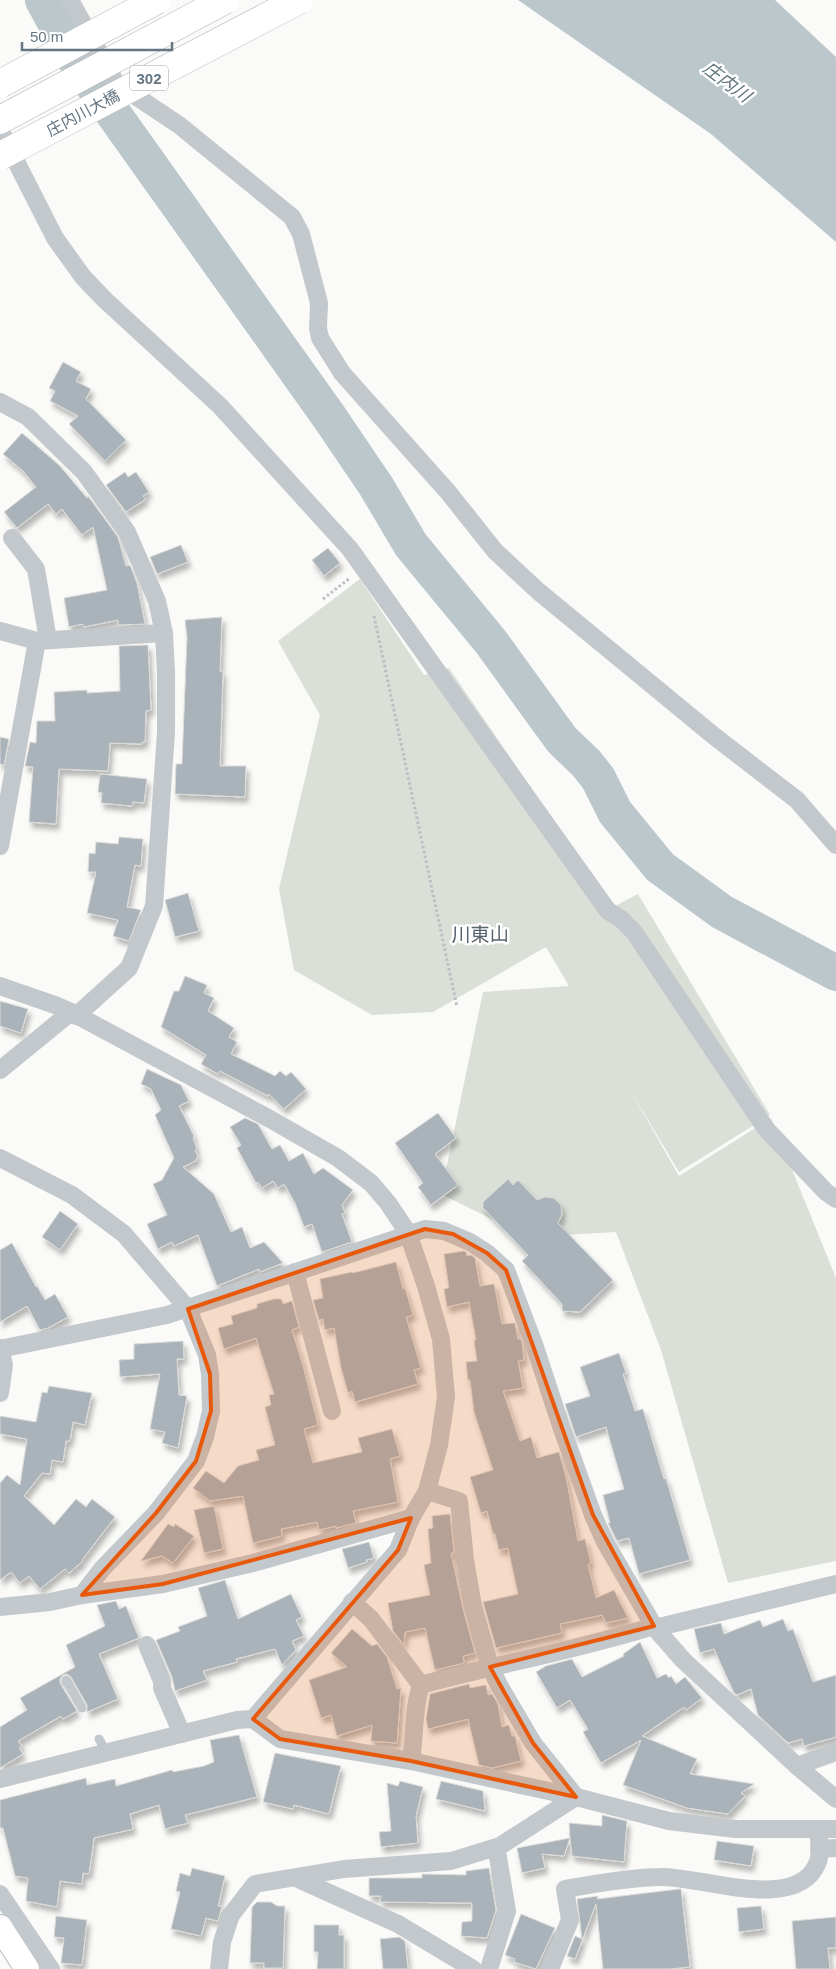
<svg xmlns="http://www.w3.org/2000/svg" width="836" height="1969" viewBox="0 0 836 1969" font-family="Helvetica,'Noto Sans JP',sans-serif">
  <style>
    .green { fill: #dadfd7 }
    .water { fill: #bbc7cb }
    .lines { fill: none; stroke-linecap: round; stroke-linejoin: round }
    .river { stroke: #bbc7cb; stroke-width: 36 }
    .building { fill: #aab3b9; stroke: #dcdcda; filter: url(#shadow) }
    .secondary-casing { stroke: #b3babf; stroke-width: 26 }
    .path { stroke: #bbbfc2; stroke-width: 3; stroke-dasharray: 2.5 2.5; stroke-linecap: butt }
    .lane { stroke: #c3c8cc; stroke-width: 9 }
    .street { stroke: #c3c8cc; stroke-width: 18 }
    .secondary { stroke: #fff; stroke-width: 24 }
    .highway-bridge-casing { stroke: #b4b9bd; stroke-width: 29; stroke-linecap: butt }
    .highway-bridge { stroke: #fff; stroke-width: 28 }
    .marked { fill: #e8590c; fill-opacity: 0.2; stroke: #e8590c; stroke-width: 4; stroke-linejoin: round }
    .labels { text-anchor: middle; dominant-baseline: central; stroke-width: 5; stroke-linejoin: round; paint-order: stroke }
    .shield { fill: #fff; stroke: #939fa8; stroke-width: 1 }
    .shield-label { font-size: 15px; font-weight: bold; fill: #657683 }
    .street-label { font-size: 16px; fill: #657683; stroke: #fff }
    .water-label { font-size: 18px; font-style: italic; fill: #60757c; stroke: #fff }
    .quarter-label { font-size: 19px; fill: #57646e; stroke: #fff }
  </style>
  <defs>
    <filter id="shadow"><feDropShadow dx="3" dy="5.5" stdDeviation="2.5" flood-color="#0004"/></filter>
  </defs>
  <rect width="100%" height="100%" fill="#fafaf8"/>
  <!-- green -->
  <path class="green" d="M360 579 424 675 449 668 613 907 638 894 770 1115 679 1172 629 1088 679 1176 771 1118 836 1278V1561L728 1583 661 1350 616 1232 528 1237 441 1194 483 992 569 986 546 947 433 1012 372 1015 294 970 279 889 320 715 278 641Z"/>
  <!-- water -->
  <path class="water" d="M518 0H775L836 57V242L711 134Z"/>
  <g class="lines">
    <!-- river -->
    <path class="river" d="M43 0 78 64 330 418 376 486 411 545 491 642 562 740 586 763 598 778 615 812 660 867 722 912 836 973"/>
  </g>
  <!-- building -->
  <g class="building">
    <path d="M63 362 81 372 76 381 91 389 86 399 126 440 105 461 69 424 78 416 50 401 55 391 49 388Z"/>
    <path d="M22 433 59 465 87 498 88 496 118 537 126 566 130 565 137 583 145 624 118 625V620L84 627 83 624 69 627 64 598 107 590 93 527 82 535 62 509 56 514 48 504 17 528 4 512 36 487 23 471 3 454Z"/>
    <path d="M125 472 128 477 136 472 149 492 143 496 146 499 126 512 106 485Z"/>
    <path d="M181 545 188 562 157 574 150 557Z"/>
    <path d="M328 548 340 563 324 576 312 560Z"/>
    <path d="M222 617 220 671 223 672 220 766H246L245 797 175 794 176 764H182L187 637 185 620Z"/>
    <path d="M148 645 151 710 146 711 145 742H142V744L110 743 108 771 59 769 56 824 29 822 33 767 25 766 30 742 36 743 37 721H55L54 692 87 690V693L120 691 119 646Z"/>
    <path d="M0 737 9 739 4 765 0 764Z"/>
    <path d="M100 774 147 779 144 803 133 802 132 806 101 803 102 793 98 792Z"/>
    <path d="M119 837 143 839 141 866 135 865 127 907 141 910 129 941 113 936 118 920 87 913 96 872H88L89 853 95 854 96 842 118 844Z"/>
    <path d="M188 893 199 931 175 937 165 900Z"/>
    <path d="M185 976 207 985 204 993 214 998 208 1011 234 1028 229 1037 237 1042 231 1054 275 1076 280 1071 286 1076 291 1072 306 1089 284 1109 269 1094 268 1096 220 1071 218 1074 201 1064 206 1055 161 1027 174 991H179Z"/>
    <path d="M0 1001 28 1009 21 1033 0 1026Z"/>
    <path d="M147 1069 181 1085 189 1101 179 1106 194 1136 193 1138 197 1149 195 1150 198 1157 196 1158 197 1160 183 1167 214 1194 231 1232 242 1227 250 1248 264 1242 283 1263 260 1272 259 1269 217 1286 198 1235 174 1246 172 1242 158 1249 147 1224 167 1215 153 1184 162 1180 174 1158 155 1115 161 1110 151 1089 141 1084Z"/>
    <path d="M438 1113 456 1138 435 1154 458 1185 431 1205 418 1187 423 1183 395 1143Z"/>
    <path d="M245 1118 258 1124 272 1149 280 1145 289 1161 303 1153 314 1174 323 1168 353 1190 342 1205 345 1213 342 1214 352 1242 322 1252 312 1224 304 1227 295 1203 284 1184 278 1188 273 1181 262 1188 258 1182 256 1183 237 1148 241 1145 230 1127Z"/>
    <path d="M508 1179 513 1185 518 1180 537 1200 545 1197 554 1198 561 1205 562 1215 558 1223 613 1280 580 1312 562 1311V1304L522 1261 528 1255 483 1208V1202Z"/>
    <path d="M60 1211 78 1224 60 1250 42 1237Z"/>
    <path d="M12 1243 36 1287 37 1286 45 1300 55 1294 68 1317 48 1328 40 1330 27 1306 0 1322V1250Z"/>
    <path d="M464 1251 466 1252 467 1256 471 1255 475 1258 480 1286 494 1284 502 1324 515 1323 518 1339H521L522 1342 524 1360 518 1361 523 1388 503 1391 520 1441 531 1437 537 1458 559 1452 566 1477 578 1541 585 1539 591 1563 588 1564 596 1598 614 1590 628 1618 606 1623 602 1615 560 1624 562 1633 496 1648 483 1602 518 1594 508 1548 499 1550 495 1534H493L487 1511 481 1513 470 1477 493 1470 474 1412 470 1380H468L466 1362 477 1361 474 1340H476L469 1302 447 1307 444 1289 449 1288 444 1254Z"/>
    <path d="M396 1262 403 1289 405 1288 413 1315 406 1317 421 1368 414 1370 418 1384 355 1402 352 1391 348 1393 341 1368 334 1328 325 1330 323 1319 319 1320 313 1300 323 1298 320 1279 352 1272 353 1273Z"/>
    <path d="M274 1299H281L283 1304 292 1301 299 1327 292 1330 303 1366 318 1425 304 1429 313 1463 362 1452 358 1438 392 1429 400 1456 390 1459 398 1502 353 1511 356 1523 336 1528V1526L319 1530 317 1522 281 1529 282 1536 253 1543 243 1496 210 1501 193 1488 206 1471 224 1483 238 1466 259 1460 256 1450 275 1445 265 1407 271 1405 269 1395 274 1394 256 1338 224 1349 218 1328 233 1324 231 1316 257 1308V1304Z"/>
    <path d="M183 1341 184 1359H177L179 1395 187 1396 178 1448 162 1443 165 1432 150 1429 160 1374 120 1377 119 1360 134 1359V1344Z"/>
    <path d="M619 1353 626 1373 623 1374 635 1411 643 1409 664 1479 666 1478 690 1560 639 1574 629 1538 617 1541 608 1523H610L603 1495 624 1489 606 1427 576 1437 565 1404 590 1396 580 1367Z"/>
    <path d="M49 1386 92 1393 85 1425 73 1422 70 1441H66L63 1462 52 1460 50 1474 42 1473 24 1496 54 1525 76 1499 86 1507 92 1499 115 1517 82 1560 83 1561 69 1573 65 1569 40 1589 29 1576 20 1583 11 1572 0 1580V1483L7 1475 20 1485 27 1439 0 1434V1416L36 1422 42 1392 47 1393Z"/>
    <path d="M214 1506 223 1549 204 1553 194 1510Z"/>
    <path d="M450 1514 454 1553H451L463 1609 475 1653 463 1656 464 1663 435 1670 425 1628 405 1632 404 1645 393 1631 388 1603 430 1595 424 1565 431 1563 428 1529 433 1528 432 1516Z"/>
    <path d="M168 1524 174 1527 175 1524 194 1536 173 1563 162 1556 141 1561Z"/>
    <path d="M369 1542 374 1558 366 1560 367 1562 348 1568 342 1549Z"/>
    <path d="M225 1580 238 1619 291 1594 302 1617 296 1620 304 1636 292 1641 296 1650 282 1665 275 1649 236 1659 237 1662 203 1671 207 1680 175 1691 172 1677 156 1640 180 1631 178 1627 207 1616 198 1588Z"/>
    <path d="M116 1601 119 1609 126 1606 139 1638 99 1654 118 1699 87 1712V1705L71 1677 67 1674 63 1675 60 1679V1683L77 1711 63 1719 61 1716 18 1741 22 1746 19 1748 23 1754 0 1768V1727L27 1710 20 1698 75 1667 66 1645 105 1626 97 1605Z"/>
    <path d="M783 1619 788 1631 793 1629 813 1682 836 1675V1737L804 1746 802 1739 788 1743 758 1715 751 1689 737 1695 734 1693 714 1649 700 1653 694 1629 721 1623 724 1634 760 1620 763 1627Z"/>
    <path d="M352 1629 372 1646 377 1644 387 1657 397 1689 401 1688 397 1743 371 1741 372 1725 337 1736 331 1715 321 1718 309 1680 347 1667 331 1653Z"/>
    <path d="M640 1642 657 1678 666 1674 669 1678 671 1676 676 1684 685 1677 702 1698 686 1710 684 1707 642 1736 697 1759 690 1774 754 1784 741 1793 745 1796 728 1814 687 1808 623 1785 641 1740 601 1763 583 1732 588 1729 570 1700 557 1708 536 1672 546 1666 572 1659 582 1677 624 1656 623 1654Z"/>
    <path d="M469 1684 470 1688 486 1685 488 1695 492 1694 498 1704 502 1727 509 1725 512 1736H515L521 1761 492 1768 479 1765 468 1719 428 1729 426 1719 430 1694Z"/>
    <path d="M239 1735 257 1797 185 1815 188 1823 165 1829 159 1805 130 1814 133 1829 94 1838 89 1874 83 1873 82 1884 60 1881 57 1907 26 1901 28 1878 15 1876 3 1828H0V1800L86 1778 87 1785 115 1779 116 1786 172 1770 173 1772 204 1766 214 1762 210 1740Z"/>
    <path d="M275 1753 341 1766 329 1814 294 1805 293 1809 263 1802Z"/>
    <path d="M400 1781 423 1787 416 1816 418 1843 381 1847 379 1832 391 1831 387 1783 398 1786Z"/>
    <path d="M441 1781 483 1791 485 1811 436 1799Z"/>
    <path d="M602 1815 627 1821 624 1862 572 1856 570 1838 564 1856 542 1854 545 1868 522 1873 517 1848 570 1838 569 1823 602 1826Z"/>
    <path d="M717 1841 754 1846 751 1866 714 1860Z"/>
    <path d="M192 1868 225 1876 218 1906H222L218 1921 206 1918 201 1936 171 1929 180 1892 176 1891 180 1873 190 1876Z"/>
    <path d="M489 1868 496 1910 487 1938 461 1936 462 1922 472 1921V1903L380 1902 381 1896H369V1878H422V1874L466 1875V1871Z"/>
    <path d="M679 1889H681L690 1967 669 1969H603L596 1904 575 1959 567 1956 575 1936 582 1939 577 1899 598 1896 597 1899Z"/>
    <path d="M257 1902H271L277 1906H285L283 1968H264V1963H250L252 1907Z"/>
    <path d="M761 1906 764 1929 739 1932 737 1908Z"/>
    <path d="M521 1914 555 1928 536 1969 514 1962 515 1959 505 1955Z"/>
    <path d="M56 1916 87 1920 82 1965 61 1963 64 1938 54 1937Z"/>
    <path d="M836 1917V1948H828L830 1969H796L792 1921Z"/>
    <path d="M314 1925H339V1935H344V1969H317L318 1952H314Z"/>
    <path d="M399 1937 405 1941 408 1969H383L380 1939Z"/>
  </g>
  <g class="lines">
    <!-- secondary casing -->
    <g class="secondary-casing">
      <path id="secondary" d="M0 1927 27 1969"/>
    </g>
    <!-- path -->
    <g class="path">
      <path d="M323 599 350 578"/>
      <path d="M374 616 457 1007"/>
    </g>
    <!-- lane -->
    <g class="lane">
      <path d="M66 1680 82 1708"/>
      <path d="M99 1739 107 1753"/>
    </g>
    <!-- street -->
    <g class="street">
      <path d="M70 0 116 83 179 125 292 217 301 234 319 303 318 328 320 338 342 373 448 492 495 551 538 591 714 736 797 800 836 845"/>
      <path d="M0 130 55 238 83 277 104 299 220 406 350 549 608 911 621 919 634 932 766 1129 826 1192 836 1199"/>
      <path d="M0 402 28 417 84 472 127 532 157 601 164 633 166 673V732L154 906 129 968 76 1016"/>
      <path d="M12 538 36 569 48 640"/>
      <path d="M0 631 37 641 164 633"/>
      <path d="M0 846 37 641"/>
      <path d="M0 986 55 1005 71 1012 270 1119 338 1158 371 1183 388 1203 408 1233 426 1286 441 1339 446 1397 439 1445 427 1491 411 1518 398 1550 253 1719"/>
      <path d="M0 1070 71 1012"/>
      <path d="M0 1158 72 1195 124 1234 188 1309 207 1355 210 1374 211 1411 205 1437 196 1461 156 1513 102 1569 82 1595 163 1584 253 1563 411 1518"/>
      <path d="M295 1272 332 1411"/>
      <path d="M0 1348 4 1365 0 1393"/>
      <path d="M0 1349 167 1315 425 1229 444 1231 470 1242 487 1253 506 1270 535 1347 561 1426 593 1515 605 1542 655 1628 683 1660 797 1766 836 1799"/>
      <path d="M427 1491 459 1501 465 1560 473 1606 490 1667 500 1687 533 1743 576 1797"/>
      <path d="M352 1602 371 1619 421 1685"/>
      <path d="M0 1607 50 1602 82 1595"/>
      <path d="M655 1628 836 1584"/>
      <path d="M147 1645 162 1681V1688L182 1734"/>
      <path d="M411 1761C415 1736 413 1709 421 1685 498 1664 578 1650 654 1626"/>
      <path d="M797 1766 836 1752"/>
      <path d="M0 1779 237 1720 253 1719 280 1739 411 1761 576 1797 669 1821 735 1829H836"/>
      <path d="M819 1849 836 1848"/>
      <path d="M296 1878 398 1924 473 1969"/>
      <path d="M0 1894 51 1969"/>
      <path d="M219 1969 222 1942 231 1915 255 1884 344 1869 451 1861 500 1846 576 1797"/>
      <path d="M489 1969 507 1911 498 1857 494 1848"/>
      <path d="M550 1969 570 1920 565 1889C593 1884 632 1877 660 1877 701 1876 796 1913 817 1864 822 1854 819 1840 818 1829"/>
    </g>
    <!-- secondary -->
    <use href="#secondary" class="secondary"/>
    <!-- highway-bridge casing -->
    <g class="highway-bridge-casing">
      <g id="highway-bridge">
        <path d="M0 84 157 0"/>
        <path d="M0 120 225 0"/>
        <path d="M0 156 299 0"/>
      </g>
    </g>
    <!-- highway-bridge -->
    <use href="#highway-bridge" class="highway-bridge"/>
  </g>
  <!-- marked area -->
  <path class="marked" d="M425 1229 453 1234 487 1253 506 1270 593 1515 654 1626 490 1667 533 1743 576 1797 411 1761 280 1739 253 1719 398 1550 411 1518 163 1584 82 1595 156 1513 196 1461 211 1411 210 1374 188 1309Z"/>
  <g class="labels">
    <!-- shield labels -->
    <rect class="shield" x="130" y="65.5" width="38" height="25" rx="4"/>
    <g class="shield-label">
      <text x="149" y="78">302</text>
    </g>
    <!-- street labels -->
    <g class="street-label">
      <text transform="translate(83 113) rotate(-28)">庄内川大橋</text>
    </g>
    <!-- water labels -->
    <g class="water-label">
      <text transform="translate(727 82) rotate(37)">庄内川</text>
    </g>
    <!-- quarter labels -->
    <g class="quarter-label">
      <text x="480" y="934">川東山</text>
    </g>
  </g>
  <!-- scale -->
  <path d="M22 42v8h150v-8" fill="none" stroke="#657683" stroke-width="2.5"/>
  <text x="30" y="42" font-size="15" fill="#657683" stroke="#ffffff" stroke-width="4" paint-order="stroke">50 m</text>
</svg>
